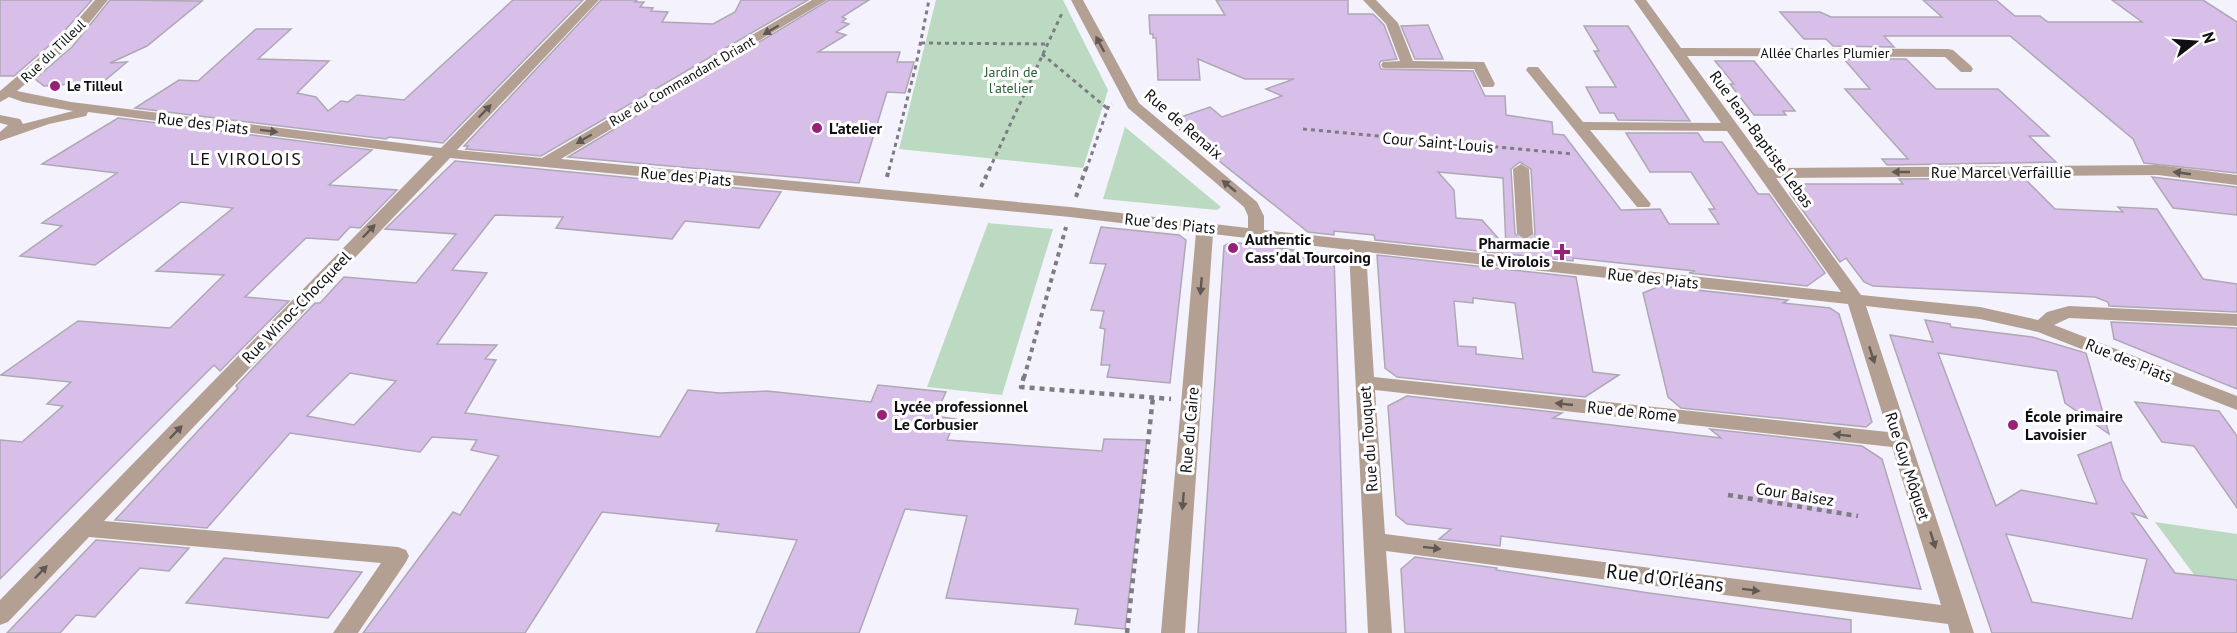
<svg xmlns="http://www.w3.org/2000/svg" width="2237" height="633" viewBox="0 0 2237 633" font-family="'PT Sans',sans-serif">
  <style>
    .green { fill: #bcdac1 }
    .building { fill: #d7bfe9; stroke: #aea8b4; stroke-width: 1.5; fill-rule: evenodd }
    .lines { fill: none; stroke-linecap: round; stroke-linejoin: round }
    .minor-tunnel { stroke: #d2d0da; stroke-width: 17; stroke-dasharray: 17 8; stroke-linecap: butt }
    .path-far2 { stroke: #7e7c83; stroke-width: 3; stroke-dasharray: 4 4; stroke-linecap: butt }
    .path-far1 { stroke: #7e7c83; stroke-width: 4; stroke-dasharray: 4.5 4.5; stroke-linecap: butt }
    .path { stroke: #7e7c83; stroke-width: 4.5; stroke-dasharray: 5 5; stroke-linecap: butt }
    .minor { fill: #b3a093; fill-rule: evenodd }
    .oneway { fill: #625853 }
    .poi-dot { fill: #98207a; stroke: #fff; stroke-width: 2 }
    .labels { text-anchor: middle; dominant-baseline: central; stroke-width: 6; stroke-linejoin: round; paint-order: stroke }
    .far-street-label { font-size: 14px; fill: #100f13; stroke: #fff }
    .far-park-label { font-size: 14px; fill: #296439; stroke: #fff }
    .far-poi-label { font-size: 14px; font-weight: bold; fill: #100f13; stroke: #fff; text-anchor: start }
    .street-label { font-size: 16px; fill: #100f13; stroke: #fff }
    .poi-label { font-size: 16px; font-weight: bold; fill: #100f13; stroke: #fff; text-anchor: start }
    .neighbourhood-label { font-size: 18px; letter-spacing: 1.5px; fill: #100f13; stroke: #fff }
    .near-street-label { font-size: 20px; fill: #100f13; stroke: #fff }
  </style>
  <rect width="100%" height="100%" fill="#f4f2fd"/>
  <!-- green -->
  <g class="green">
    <path d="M936 0H1063L1108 90 1083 168 899 149Z"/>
    <path d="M1125 127 1221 207 1217 210 1103 199Z"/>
    <path d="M988 223 1053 229 1002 395 927 387Z"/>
    <path d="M2155 522 2237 534V580L2195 576Z"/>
  </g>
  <!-- building -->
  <g class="building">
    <path d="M0 0H92L59 37 14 76H0Z"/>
    <path d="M110 0 202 1 147 46 110 63 127 62 103 82 44 86 35 79 72 47Z"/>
    <path d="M513 0H583L443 143 389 137 386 139 135 108 179 80 198 81 256 29H291L258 59 329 61 297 93 316 97 328 111 341 101 348 102 357 95 404 100Z"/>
    <path d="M601 0H637L635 2H644L640 7 653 8 651 11 668 12 662 22 713 24 735 12 741 0H808L541 156 466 149 468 146H464Z"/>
    <path d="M829 0H869L842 17 846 19 842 22 849 24 836 32 846 35 818 52H900L897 62H914L905 93 887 92 859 183 568 157Z"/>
    <path d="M1216 0H1348V14H1373L1384 25 1397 59 1381 61 1379 64 1381 69 1473 71 1485 96H1505L1506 115 1552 122 1553 134 1564 135 1621 210 1660 209 1669 224H1719L1709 209H1715L1691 172H1650L1626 133H1698L1704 142H1722L1758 194H1769L1825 273 1807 286 1689 273 1695 271 1610 262 1573 258V261L1375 240 1374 235 1334 231V235L1308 232 1169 121 1210 107 1222 117 1282 96 1266 89 1294 79H1245L1198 59 1200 80H1158L1156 38H1153V34H1150L1149 15H1225ZM1520 162 1531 169 1535 234 1526 241 1515 234 1511 169ZM1438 172 1503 178 1506 247 1482 220 1456 218 1454 190Z"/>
    <path d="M1923 0H1996L2015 16H2040L2048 22H2142L2112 0H2203L2237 22V173L2144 163 2133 139 2010 36H1884L1894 47 1833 46 1826 39H1804L1780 12H1820L1831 17H1942Z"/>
    <path d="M1428 25 1434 39 1443 59H1415L1401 26Z"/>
    <path d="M1584 26H1628L1690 121 1618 120 1614 113H1600L1586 87H1616L1594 51H1599Z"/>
    <path d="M1844 59H1906L1936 89H1998L2049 136H2029L2056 162 1887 165 1882 159H1908L1845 89H1870Z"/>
    <path d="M1715 61H1754L1795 111H1783L1786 115H1754L1730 84H1734Z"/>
    <path d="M118 118 372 150 329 185 397 190 360 228 350 227 338 240 306 238 245 297 289 301 220 371 214 365 0 579V440L22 442 63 406 47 404 71 382 1 375 78 321 170 328 224 275 156 271 233 208 181 202 95 265 20 256 62 226 42 223 117 173 42 164Z"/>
    <path d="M455 161 781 192 759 228 685 221 672 239 556 228 563 217 495 215 452 270 487 273 437 344 497 345 485 359 496 360 465 413 660 437 688 390 720 393 767 391 871 402 878 385 946 392 935 416 956 419 947 440 1102 451 1104 439 1147 440 1125 629 1075 624 1078 609 946 598 967 516 905 509 859 633H756L797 540 716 531 719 524 602 512 525 633H363L453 512 460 515 499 456 471 450 477 440 432 437 420 452 290 433 207 528 115 520 238 388 236 386 315 303H320L344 277 416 283 456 234 385 229ZM350 373 396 381 354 425 307 416Z"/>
    <path d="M2152 177 2237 187V215L2173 208Z"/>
    <path d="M2024 178 2055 209 2123 212 2118 207 2157 209 2203 279 2237 284V312L2109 306 2108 302 2095 297 1873 286 1864 282 1846 258 1840 262 1790 193 1798 184H1903L1899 179Z"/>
    <path d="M1101 227 1179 235 1186 240 1170 383 1107 377 1110 365H1101L1105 329 1100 328 1104 311 1091 310 1106 264 1090 263Z"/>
    <path d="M1231 242 1334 255 1346 633H1198L1224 246Z"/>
    <path d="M1377 255 1576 277 1593 372 1619 375 1585 397 1397 377 1385 368ZM1473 298 1515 303 1523 359 1476 354V347L1458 346 1454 301 1473 303Z"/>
    <path d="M1660 286 1788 300 1783 303 1830 308 1839 314 1872 422 1866 427 1681 408 1668 397 1643 293Z"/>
    <path d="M1925 320 1950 324 1951 327 2032 337 2086 353 2109 434 2065 403 2057 371 1938 353 1996 506 2021 490 2097 504 2078 455 2111 442 2122 480 2147 518 2132 513 2175 573 2237 580V633H1992L1890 335 1933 342ZM2006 534 2147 559 2132 619 2032 602Z"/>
    <path d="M2111 322 2237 328V389L2114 339Z"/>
    <path d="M1407 396 1562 413 1553 418 1721 438 1710 429 1862 446 1882 459 1921 589 1501 536 1500 546 1439 539 1451 529 1407 524 1396 515 1388 406Z"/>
    <path d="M2135 402 2219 411 2237 436V508L2194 446 2162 442Z"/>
    <path d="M96 540 189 548 169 571 140 568 95 617 76 615 60 633H7Z"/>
    <path d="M1415 557 1497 568 1496 570 1649 593 1851 620V633H1405L1401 569Z"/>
    <path d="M224 558 362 572 328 618 186 603Z"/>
  </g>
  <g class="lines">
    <!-- minor-tunnel -->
    <path class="minor-tunnel" d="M1525 234 1529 253"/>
    <!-- path-far2 -->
    <g class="path-far2">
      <path d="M921 43 1046 44"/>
      <path d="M1042 54 1108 109"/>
      <path d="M1303 129 1573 154"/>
      <path d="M889 170 916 65 929 0"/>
      <path d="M989 170 1063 11"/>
      <path d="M1086 170 1109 105 1112 104"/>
    </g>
    <!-- path-far1 -->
    <g class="path-far1">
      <path d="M887 177 889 168"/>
      <path d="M981 187 990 168"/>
      <path d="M1076 197 1086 168"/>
      <path d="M1024 378 1066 227"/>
    </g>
    <!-- path -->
    <g class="path">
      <path d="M1024 376 1021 387 1171 399"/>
      <path d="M1728 495 1858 516"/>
      <path d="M1127 633 1153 397"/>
    </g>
    <!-- minor -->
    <g class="minor">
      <path d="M95 0H108L71 45 17 91 71 102 441 148 586 0H599L457 150 542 158 812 0H827L561 159 1070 207 1248 228V216L1244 207 1128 108 1071 0H1083L1139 103 1257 202 1264 216V230L1841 292 1727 131 1590 130 1651 204 1649 207H1637L1526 70 1528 67H1538L1583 122 1721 123 1634 0H1646L1681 48 1948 49 1953 50 1971 66 1973 69 1971 72H1961L1945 57 1687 56 1769 168 2158 165 2237 175V185L2158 175 1776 178 1861 295 1980 307 2038 320 2047 312 2069 306 2237 314V326L2069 318 2054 325 2237 396V410L2038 332 1980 319 1866 306 1974 633H1950L1948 624 1386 551 1392 633H1368L1349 250 1213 234 1185 633H1161L1196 232 1070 217 450 158 104 521 398 547 406 550 409 556 406 562 358 633H333L381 563 89 537 8 622 0 625V600L433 156 88 112 86 116 49 124 0 141V132L8 125 0 123V115L20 119 23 124 73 111 23 102 9 97 0 102V91L61 39ZM1366 252 1848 304 1888 432 1374 377ZM1375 390 1892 447 1941 605 1385 534Z"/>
      <path d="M1363 0H1376L1398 23 1413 61 1484 62 1495 84 1493 87H1483L1474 69 1383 68 1381 65 1383 62 1400 61 1386 24Z"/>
      <path d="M1521 164 1529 169 1533 234 1525 239 1517 234 1513 169Z"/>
    </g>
  </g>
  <!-- one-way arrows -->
  <defs><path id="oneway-solid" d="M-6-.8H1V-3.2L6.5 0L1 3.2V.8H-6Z" transform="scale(1.5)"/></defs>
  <g class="oneway">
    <use href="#oneway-solid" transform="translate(771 30) rotate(150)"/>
    <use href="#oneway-solid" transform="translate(1100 44) rotate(-118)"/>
    <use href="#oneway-solid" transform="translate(485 111) rotate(-46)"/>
    <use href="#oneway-solid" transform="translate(269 131) rotate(7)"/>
    <use href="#oneway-solid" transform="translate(584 139) rotate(150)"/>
    <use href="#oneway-solid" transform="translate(1901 172) rotate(180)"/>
    <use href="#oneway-solid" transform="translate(2182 173) rotate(-172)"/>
    <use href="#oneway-solid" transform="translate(1229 186) rotate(-140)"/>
    <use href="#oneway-solid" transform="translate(369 231) rotate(-46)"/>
    <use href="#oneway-solid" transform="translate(1201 286) rotate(95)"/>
    <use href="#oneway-solid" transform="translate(1872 355) rotate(72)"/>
    <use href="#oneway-solid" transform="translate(1564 404) rotate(-174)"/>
    <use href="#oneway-solid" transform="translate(176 432) rotate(-46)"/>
    <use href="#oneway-solid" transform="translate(1842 435) rotate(-174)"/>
    <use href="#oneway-solid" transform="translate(1183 501) rotate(95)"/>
    <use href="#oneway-solid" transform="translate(1933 540) rotate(73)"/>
    <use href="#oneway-solid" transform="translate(1432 548) rotate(7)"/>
    <use href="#oneway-solid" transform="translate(41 572) rotate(-46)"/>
    <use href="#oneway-solid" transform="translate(1751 590) rotate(7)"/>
  </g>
  <!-- markers -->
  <g class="poi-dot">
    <circle cx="55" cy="86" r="6"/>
    <circle cx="817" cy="128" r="6"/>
    <circle cx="1233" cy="248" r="6"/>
    <path d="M1559 243h6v6h6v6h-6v6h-6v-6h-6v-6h6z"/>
    <circle cx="882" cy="415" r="6"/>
    <circle cx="2013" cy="425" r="6"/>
  </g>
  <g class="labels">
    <!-- far-street labels -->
    <g class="far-street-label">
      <text transform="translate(53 51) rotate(-44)">Rue du Tilleul</text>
      <text x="1825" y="53">Allée Charles Plumier</text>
      <text transform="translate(682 81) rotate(-30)">Rue du Commandant Driant</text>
    </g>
    <!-- far-park labels -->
    <g class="far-park-label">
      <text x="1011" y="72">Jardin de<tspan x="1011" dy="16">l'atelier</tspan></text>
    </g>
    <!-- far-poi labels -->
    <g class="far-poi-label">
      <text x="67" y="86">Le Tilleul</text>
    </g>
    <!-- street labels -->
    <g class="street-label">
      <text transform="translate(203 123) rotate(7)">Rue des Piats</text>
      <text transform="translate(1184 124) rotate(41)">Rue de Renaix</text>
      <text transform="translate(1762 139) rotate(54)">Rue Jean-Baptiste Lebas</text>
      <text transform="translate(1438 142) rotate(5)">Cour Saint-Louis</text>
      <text x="2001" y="172">Rue Marcel Verfaillie</text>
      <text transform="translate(686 176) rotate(5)">Rue des Piats</text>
      <text transform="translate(1170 223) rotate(6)">Rue des Piats</text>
      <text transform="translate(1653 278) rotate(6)">Rue des Piats</text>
      <text transform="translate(296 307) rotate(-46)">Rue Winoc-Chocqueel</text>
      <text transform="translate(2129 360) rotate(22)">Rue des Piats</text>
      <text transform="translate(1632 411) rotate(6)">Rue de Rome</text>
      <text transform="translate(1189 430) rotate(-85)">Rue du Caire</text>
      <text transform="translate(1368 439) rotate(-94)">Rue du Touquet</text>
      <text transform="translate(1908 466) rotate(72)">Rue Guy Môquet</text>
      <text transform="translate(1795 494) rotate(9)">Cour Baisez</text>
    </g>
    <!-- poi labels -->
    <g class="poi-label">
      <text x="829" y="128">L'atelier</text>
      <text x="1245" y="239">Authentic<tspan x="1245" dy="18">Cass'dal Tourcoing</tspan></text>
      <text x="1550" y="243" text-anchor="end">Pharmacie<tspan x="1550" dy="18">le Virolois</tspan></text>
      <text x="894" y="406">Lycée professionnel<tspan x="894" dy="18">Le Corbusier</tspan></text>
      <text x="2025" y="416">École primaire<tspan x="2025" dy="18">Lavoisier</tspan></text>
    </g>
    <!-- neighbourhood labels -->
    <g class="neighbourhood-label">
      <text x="246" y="158">LE VIROLOIS</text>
    </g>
    <!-- near-street labels -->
    <g class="near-street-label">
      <text transform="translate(1665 578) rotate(7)">Rue d'Orléans</text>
    </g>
  </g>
  <!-- north arrow -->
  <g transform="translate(2195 42) rotate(73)" stroke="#ffffff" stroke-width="4.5" paint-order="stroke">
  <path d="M0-4.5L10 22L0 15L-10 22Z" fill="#100f13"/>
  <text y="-9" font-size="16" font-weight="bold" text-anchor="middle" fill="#100f13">N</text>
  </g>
</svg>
